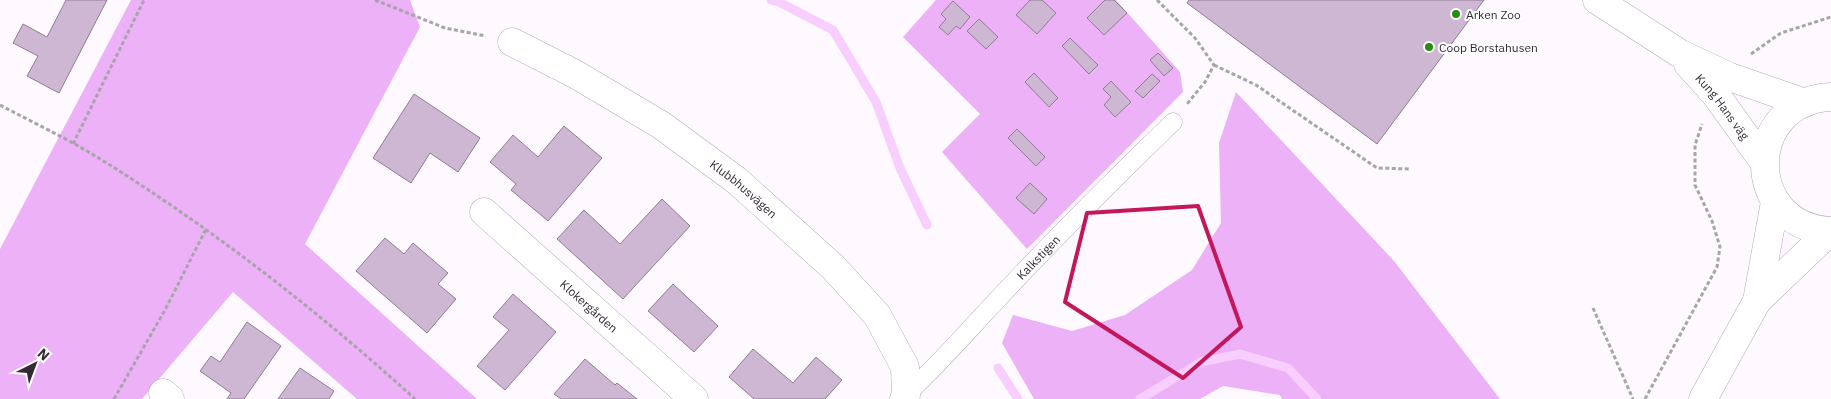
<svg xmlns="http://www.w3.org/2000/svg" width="1831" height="399" viewBox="0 0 1831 399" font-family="'IBM Plex Sans',sans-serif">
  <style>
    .green { fill: #ecb1f7 }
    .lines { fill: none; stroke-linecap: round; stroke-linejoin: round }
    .stream { stroke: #f7cefe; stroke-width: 9 }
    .building { fill: #ceb7d3; stroke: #907b95 }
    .lane-casing { stroke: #baa3be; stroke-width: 19 }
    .street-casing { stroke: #baa3be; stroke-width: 29 }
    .secondary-casing { stroke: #baa3be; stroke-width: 29 }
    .path { stroke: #a9a3ab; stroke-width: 3; stroke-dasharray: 4 2.5; stroke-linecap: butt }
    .lane { stroke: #fff; stroke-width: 18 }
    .street { stroke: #fff; stroke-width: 28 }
    .secondary { stroke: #fff; stroke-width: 28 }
    .marked { fill: none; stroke: #c2185b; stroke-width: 4; stroke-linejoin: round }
    .poi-dot { fill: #268e0f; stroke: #fff; stroke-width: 2 }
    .labels { text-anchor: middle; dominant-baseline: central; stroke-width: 4; stroke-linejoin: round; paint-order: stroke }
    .poi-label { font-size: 12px; fill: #332a35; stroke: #fff; text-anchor: start }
    .street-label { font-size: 12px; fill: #332a35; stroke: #fff }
  </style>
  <rect width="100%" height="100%" fill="#fef9ff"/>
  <!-- green -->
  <g class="green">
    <path d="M131 0H410L420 27 305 244 477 399H357L233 292 142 399H0V249Z"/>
    <path d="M936 0H1116L1180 72 1183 92 1027 249 942 152 980 114 903 37Z"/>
    <path d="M1236 92 1394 261 1500 399H1282L1280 395 1223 386 1200 399H1034L1002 343 1013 315 1072 331 1125 315 1192 270 1221 223 1219 143Z"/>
  </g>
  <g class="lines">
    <!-- stream -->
    <g class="stream">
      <path d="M771 0 779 2 833 30 876 102 900 168 927 225"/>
      <path d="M998 368 1018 399"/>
      <path d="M1140 399 1201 362 1240 354 1288 368 1317 399"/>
    </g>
  </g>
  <!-- building -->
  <g class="building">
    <path d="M66 0H107L59 93 27 76 38 56 13 43 23 24 47 37Z"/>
    <path d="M1030 0H1042L1056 13 1037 34 1016 15Z"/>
    <path d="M1105 0H1114L1127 13 1104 35 1087 18Z"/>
    <path d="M1189 0H1484L1377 144 1187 3Z"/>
    <path d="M953 1 970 17 960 29 956 26 948 35 939 27 946 19 941 14Z"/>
    <path d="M979 19 998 37 986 49 967 31Z"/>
    <path d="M1070 38 1098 65 1089 74 1062 46Z"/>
    <path d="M1158 53 1173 68 1164 76 1150 60Z"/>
    <path d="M1034 73 1058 98 1049 107 1025 82Z"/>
    <path d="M1152 74 1160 81 1143 98 1135 91Z"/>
    <path d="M1111 81 1131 102 1115 117 1104 105 1111 97 1103 89Z"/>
    <path d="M414 94 480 138 458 172 430 153 411 183 373 158Z"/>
    <path d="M564 126 602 158 548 221 511 190 516 184 490 162 513 135 538 157Z"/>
    <path d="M1017 129 1045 157 1036 166 1008 138Z"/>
    <path d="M1030 183 1047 199 1034 214 1016 198Z"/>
    <path d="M662 199 690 226 623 299 557 239 584 210 620 244Z"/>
    <path d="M385 238 404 254 413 243 448 273 438 284 456 299 427 333 356 271Z"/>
    <path d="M673 284 718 326 694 352 648 311Z"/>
    <path d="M513 294 556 332 505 390 477 366 509 330 493 317Z"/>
    <path d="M247 322 281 346 244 399H227L231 393 200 371 211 356 220 362Z"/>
    <path d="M753 349 793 383 816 357 842 380 825 399H754L729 377Z"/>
    <path d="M585 359 615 385 617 383 637 399H561L554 394Z"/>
    <path d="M300 368 334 391 329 399H278Z"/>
  </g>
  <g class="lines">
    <!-- lane casing -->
    <g class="lane-casing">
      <g id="lane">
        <path id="s1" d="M906 395C938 365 966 333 996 301 1053 240 1112 181 1173 122"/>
      </g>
    </g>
    <!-- street casing -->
    <g class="street-casing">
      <g id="street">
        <path d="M1597 0 1679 53 1730 77 1805 103"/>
        <path id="s2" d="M512 42 575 74 661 125 736 180 833 267 877 315 905 367 906 395 904 399"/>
        <path id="s3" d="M1688 64 1716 95 1764 162"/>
        <path id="s4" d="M484 212 694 399"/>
        <path d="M163 393 170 399"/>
      </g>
    </g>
    <!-- secondary casing -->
    <g class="secondary-casing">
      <g id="secondary">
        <path d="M1831 97C1743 101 1743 227 1831 231"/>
        <path d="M1757 301 1775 202"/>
        <path d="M1703 399 1757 301 1829 232"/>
      </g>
    </g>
    <!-- path -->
    <g class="path">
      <path d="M375 0 445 28 486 36"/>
      <path d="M1157 0 1195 38 1214 65 1205 82 1187 104"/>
      <path d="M1751 54 1781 33 1831 17"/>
      <path d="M1214 65 1256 85 1377 168 1410 169"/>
      <path d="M0 105C32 122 66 138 97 157 210 227 317 310 415 399"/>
      <path d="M73 144 144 0"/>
      <path d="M1593 308 1633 399"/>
      <path d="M114 399 165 310 206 229"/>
      <path d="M1645 399 1717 267 1720 247 1712 221 1695 185V145L1702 124"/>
    </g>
    <!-- lane -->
    <use href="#lane" class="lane"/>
    <!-- street -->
    <use href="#street" class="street"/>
    <!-- secondary -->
    <use href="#secondary" class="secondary"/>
  </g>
  <!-- marked area -->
  <path class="marked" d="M1198 206 1241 327 1183 378 1065 302 1087 213Z"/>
  <!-- markers -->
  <g class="poi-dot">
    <circle cx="1456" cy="14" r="5"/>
    <circle cx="1429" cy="47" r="5"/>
  </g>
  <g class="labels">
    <!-- poi labels -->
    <g class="poi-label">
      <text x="1466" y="14">Arken Zoo</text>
      <text x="1439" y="47">Coop Borstahusen</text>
    </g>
    <!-- street labels -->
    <g class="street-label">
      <text stroke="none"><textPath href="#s3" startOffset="55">Kung Hans väg</textPath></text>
      <text stroke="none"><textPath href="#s2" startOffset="275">Klubbhusvägen</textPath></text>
      <text stroke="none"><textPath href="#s1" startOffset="191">Kalkstigen</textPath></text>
      <text stroke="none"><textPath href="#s4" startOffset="141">Klokergården</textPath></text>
    </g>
  </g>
  <!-- north arrow -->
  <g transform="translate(35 364) rotate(42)" stroke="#ffffff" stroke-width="4" paint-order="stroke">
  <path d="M0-4L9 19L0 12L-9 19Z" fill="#332a35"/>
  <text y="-8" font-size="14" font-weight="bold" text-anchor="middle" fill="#332a35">N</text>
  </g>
</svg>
